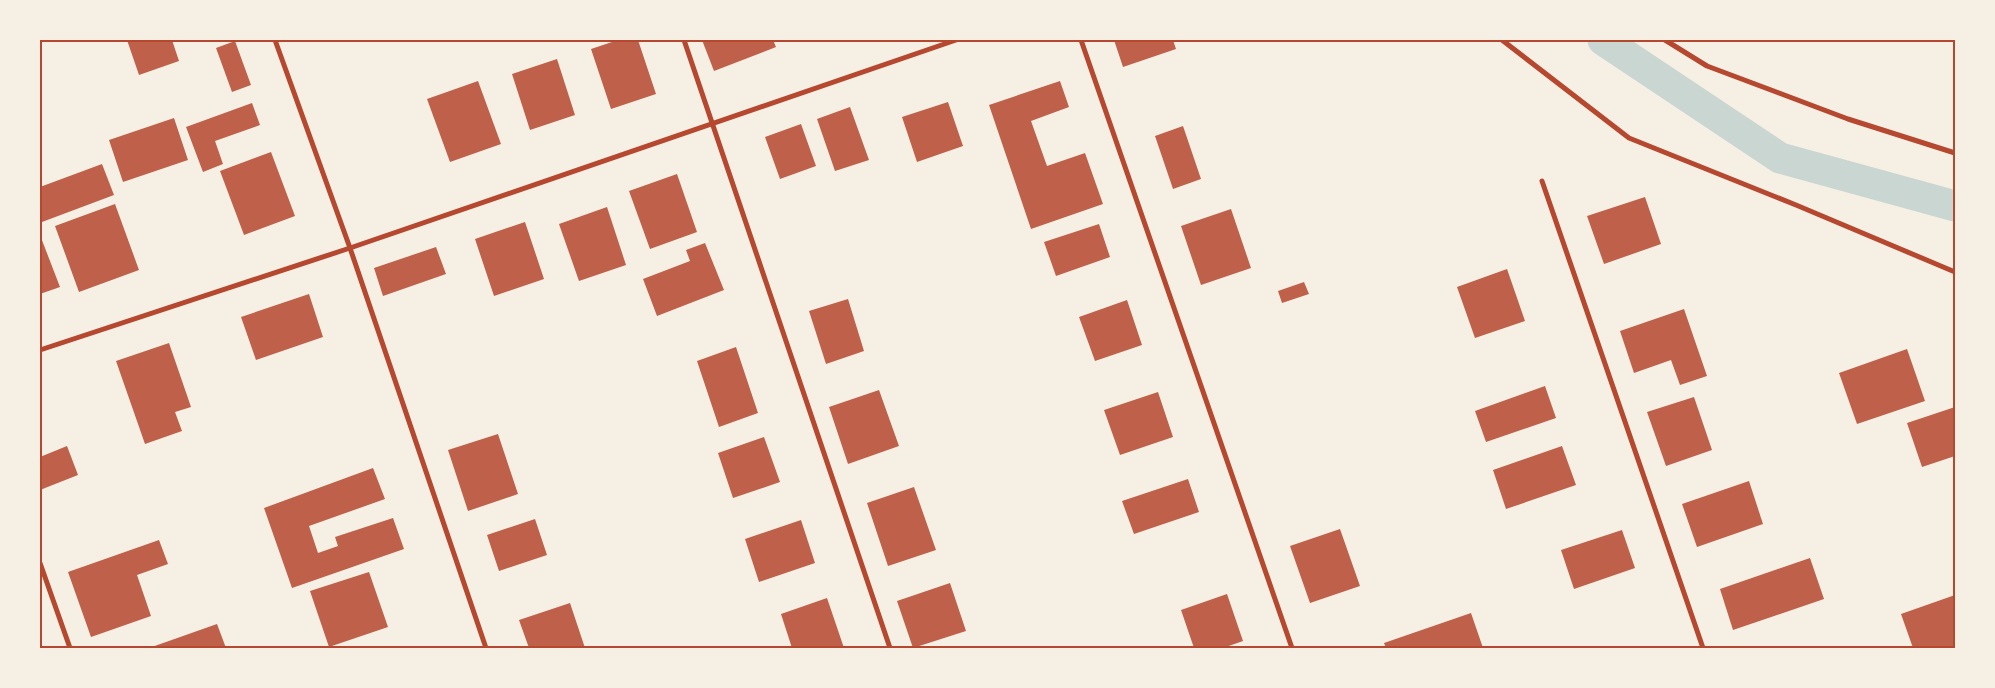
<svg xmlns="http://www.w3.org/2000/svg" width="1995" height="688" viewBox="0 0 1995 688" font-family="'Roboto Serif',serif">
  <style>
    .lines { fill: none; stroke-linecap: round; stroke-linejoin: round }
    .canal { stroke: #c9d6d2; stroke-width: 31 }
    .building { fill: #bf614a }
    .minor { stroke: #b5482f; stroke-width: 5 }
    .neatline { fill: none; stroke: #b5482f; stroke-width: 2 }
  </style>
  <rect width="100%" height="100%" fill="#f6efe4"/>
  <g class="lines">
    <!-- canal -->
    <path class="canal" d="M1603 40 1780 158 1955 206"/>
  </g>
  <!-- building -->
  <g class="building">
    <path d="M127 40H172L179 61 139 75Z"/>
    <path d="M618 40H638L656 94 611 109 591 49Z"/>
    <path d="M702 40H773L776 47 714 71Z"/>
    <path d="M1114 40H1173L1176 49 1123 67Z"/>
    <path d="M235 41 251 85 232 92 216 48Z"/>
    <path d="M557 59 575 115 530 130 512 74Z"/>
    <path d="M478 81 501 144 450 162 427 99Z"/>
    <path d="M1060 81 1069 107 1031 121 1047 166 1085 153 1103 204 1031 229 989 105Z"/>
    <path d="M948 102 963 146 917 162 902 117Z"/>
    <path d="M252 103 260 125 215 141 223 164 203 172 186 127Z"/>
    <path d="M850 107 869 160 835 171 817 119Z"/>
    <path d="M174 118 188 160 123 182 109 140Z"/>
    <path d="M801 124 816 166 780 179 765 137Z"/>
    <path d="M1183 126 1201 179 1173 189 1155 136Z"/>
    <path d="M271 152 295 216 244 235 220 171Z"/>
    <path d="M102 164 114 195 42 222 40 217V187Z"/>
    <path d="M677 174 697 232 650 249 629 191Z"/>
    <path d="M1645 197 1661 244 1604 264 1587 216Z"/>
    <path d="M115 204 139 270 79 292 55 226Z"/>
    <path d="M607 207 626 265 579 281 559 224Z"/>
    <path d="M1231 209 1251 268 1201 285 1181 226Z"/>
    <path d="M525 222 544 279 494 296 475 239Z"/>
    <path d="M1099 224 1110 257 1056 276 1044 242Z"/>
    <path d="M40 235 60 287 40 294Z"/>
    <path d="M705 243 724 290 657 316 643 279 690 261 686 250Z"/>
    <path d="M436 247 446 274 383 296 374 268Z"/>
    <path d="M1507 269 1525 321 1475 338 1457 287Z"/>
    <path d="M1304 282 1309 294 1282 303 1278 291Z"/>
    <path d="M309 294 323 337 256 360 241 317Z"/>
    <path d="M848 299 864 351 826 364 809 311Z"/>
    <path d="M1127 300 1142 345 1095 361 1079 317Z"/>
    <path d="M1684 309 1707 376 1680 385 1671 360 1634 373 1620 331Z"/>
    <path d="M169 343 191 407 175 412 182 431 145 444 116 361Z"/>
    <path d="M736 347 758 413 719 427 697 361Z"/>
    <path d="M1907 349 1925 401 1857 424 1839 373Z"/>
    <path d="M1545 386 1556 418 1486 442 1475 411Z"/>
    <path d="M879 390 899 446 848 464 829 407Z"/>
    <path d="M1158 392 1173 437 1120 455 1104 410Z"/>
    <path d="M1694 397 1712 450 1666 466 1647 412Z"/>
    <path d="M1955 407V456L1922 467 1907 423Z"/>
    <path d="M498 434 518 494 468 511 448 450Z"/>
    <path d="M764 437 780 482 733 498 718 453Z"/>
    <path d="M67 446 78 475 40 490V457Z"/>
    <path d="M1562 446 1576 485 1506 509 1493 470Z"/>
    <path d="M373 468 385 499 309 526 318 553 338 546 335 537 393 518 404 549 292 588 264 508Z"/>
    <path d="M1188 479 1199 512 1134 534 1122 501Z"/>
    <path d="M1749 481 1763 524 1697 547 1682 504Z"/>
    <path d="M914 487 936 550 888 566 867 503Z"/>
    <path d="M535 519 547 555 499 571 487 535Z"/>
    <path d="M801 520 815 563 759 582 745 539Z"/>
    <path d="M1340 529 1360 586 1310 603 1290 546Z"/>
    <path d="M1622 530 1635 568 1574 589 1561 550Z"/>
    <path d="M159 540 168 564 137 575 151 616 91 637 68 572Z"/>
    <path d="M1810 558 1824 599 1733 630 1720 589Z"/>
    <path d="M369 572 388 627 329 647 310 591Z"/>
    <path d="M950 583 966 631 913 648 897 601Z"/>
    <path d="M1227 594 1243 641 1223 648H1194L1181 610Z"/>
    <path d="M1955 595V648H1913L1901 614Z"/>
    <path d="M827 598 844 648H792L781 614Z"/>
    <path d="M570 603 585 648H529L519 620Z"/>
    <path d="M1471 613 1483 648H1386L1384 643Z"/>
    <path d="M217 624 226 648H149Z"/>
  </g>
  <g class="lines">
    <!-- minor -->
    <g class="minor">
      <path d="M275 40 350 248 486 648"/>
      <path d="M684 40 890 648"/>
      <path d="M1081 40 1292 648"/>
      <path d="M1502 40 1629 138 1796 205 1955 272"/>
      <path d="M1665 40 1707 66 1848 119 1955 153"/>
      <path d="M1542 181 1703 648"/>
      <path d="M40 350 350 248 956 40"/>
      <path d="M40 563 70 648"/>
    </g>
  </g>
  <!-- border -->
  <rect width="1995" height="688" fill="none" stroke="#f6efe4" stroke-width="82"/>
  <rect x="41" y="41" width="1913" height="606" class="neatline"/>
</svg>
